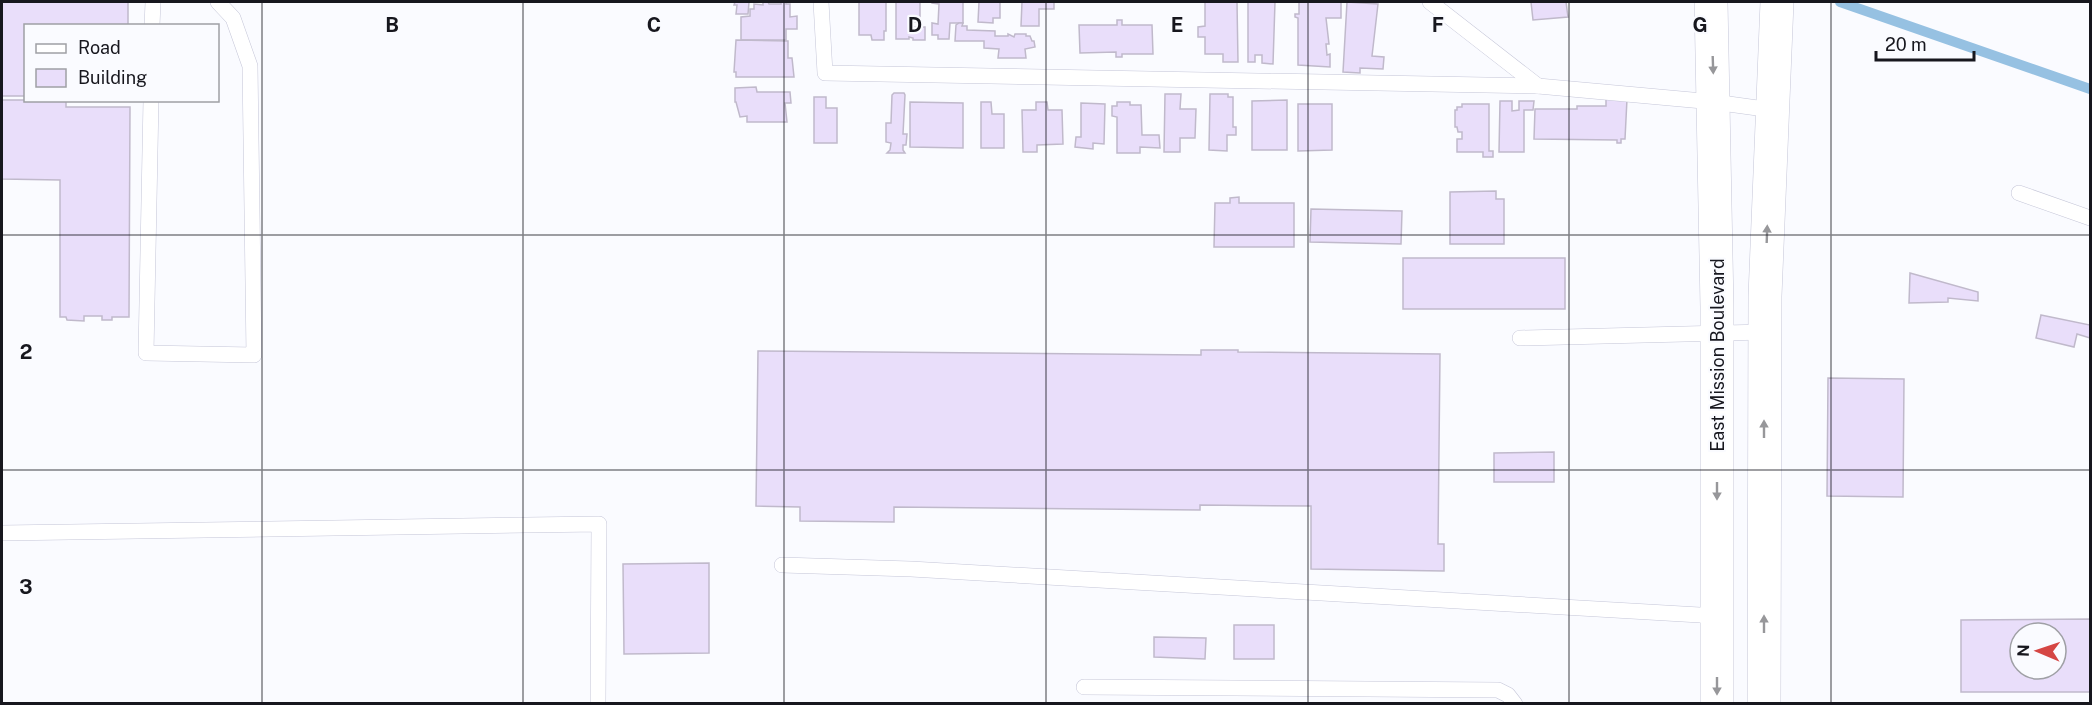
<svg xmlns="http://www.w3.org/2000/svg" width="2092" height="705" viewBox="0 0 2092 705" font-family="'Public Sans',sans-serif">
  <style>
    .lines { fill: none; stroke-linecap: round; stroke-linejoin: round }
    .stream { stroke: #96c1e2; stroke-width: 10 }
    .building { fill: #e9defa; stroke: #c0b9cb; stroke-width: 1.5; fill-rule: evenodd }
    .lane-casing { stroke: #c5c6d8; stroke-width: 16 }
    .primary-casing { stroke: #c5c6d8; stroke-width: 34 }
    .lane { stroke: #fff; stroke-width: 15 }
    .primary { stroke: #fff; stroke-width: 33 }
    .oneway { fill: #97979a }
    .grid { fill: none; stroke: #17171e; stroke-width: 1.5; stroke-opacity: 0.55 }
    .labels { text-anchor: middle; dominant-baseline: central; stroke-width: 4.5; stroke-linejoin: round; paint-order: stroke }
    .street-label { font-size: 18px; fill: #17171e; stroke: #fafbff }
    .grid-label { font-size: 20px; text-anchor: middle; font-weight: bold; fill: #17171e; stroke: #fafbff; stroke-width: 4.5; stroke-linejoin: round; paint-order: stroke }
  </style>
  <rect width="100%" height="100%" fill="#fafbff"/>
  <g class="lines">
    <!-- stream -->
    <path class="stream" d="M1840 2 2090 89"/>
  </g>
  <!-- building -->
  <g class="building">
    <path d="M2 2H128V26H26V96H2Z"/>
    <path d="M735 2H749L748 14H736L737 5H734Z"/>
    <path d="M763 2H768L769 4H781V2H786V4H790V17L797 16V29H786V40H741V17L750 16V9H754V4L763 5Z"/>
    <path d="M859 2H886V31H884V40H872L871 35H859Z"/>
    <path d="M896 2H920V22H909L908 32H913V27H925V40H913V38L909 37V39H896Z"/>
    <path d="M932 2H963V23H950L949 39H938V35H932V23L938 24 939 4 932 3Z"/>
    <path d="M979 2H1000V18H993V23L978 22Z"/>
    <path d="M1022 2H1054V9H1039V26H1021Z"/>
    <path d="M1205 2H1237L1238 62H1223V54H1205V37H1198V27L1205 26Z"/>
    <path d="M1248 2H1275L1273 64 1262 63V55H1255V62H1248Z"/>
    <path d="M1299 2H1341V18H1326L1329 44H1326L1327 55 1330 54V67L1298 65V18L1295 17V14H1299Z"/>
    <path d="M1347 2 1378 4 1372 56 1384 57 1383 69 1360 68V73L1343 72Z"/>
    <path d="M1531 2H1566L1568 17 1533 20Z"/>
    <path d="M1117 20H1122V25H1152L1153 54H1122V57H1116V52L1080 53 1079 25H1117Z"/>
    <path d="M959 23H963L962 26H967V30L995 31V36H1008V34L1014 37 1015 34H1026V36H1030L1032 41H1034L1035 47 1025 49 1026 58H998L999 49 984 48V41H955L956 25Z"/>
    <path d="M736 40 788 41V58H792L794 77H736V72H734Z"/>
    <path d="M756 87 757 92H790L791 103H785L787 122H747V116L740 117 736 102H735V88Z"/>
    <path d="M894 93H904L905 95 903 134H907L906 145H903V150L905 153H887L890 150 891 143 886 142V123H891L892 95Z"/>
    <path d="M1165 94H1181L1180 109H1196L1195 138H1180V152H1164Z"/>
    <path d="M1210 94H1228V97H1233V127H1236V135H1227V151L1209 150Z"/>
    <path d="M814 97H826V108H837V143H814Z"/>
    <path d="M1606 99H1627L1625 139H1621V143H1617V140L1534 139 1535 109H1577V106H1606Z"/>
    <path d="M2 100H66V107H130L129 317H112V320H102V316H84V321L67 320 66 317H60V180L2 179Z"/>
    <path d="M1287 100V150H1252V101Z"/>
    <path d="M1500 101H1512V111L1519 110V101H1534L1533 110H1524V152H1499Z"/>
    <path d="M910 102 963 103V148L910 147Z"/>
    <path d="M981 102H991L992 114H1004V148H981Z"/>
    <path d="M1036 102H1047L1048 110H1062L1063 144 1037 145V152H1023L1022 110H1036Z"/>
    <path d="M1117 102H1130V105H1141L1142 135H1159L1160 148 1140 147V153H1117V117L1112 116V106H1117Z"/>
    <path d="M1081 103 1105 104 1104 144 1093 143V149L1075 147 1076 137H1081Z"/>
    <path d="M1298 104H1332V150L1298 151Z"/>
    <path d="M1462 104H1489V151H1493V157H1483V152H1457V139H1462V132H1458L1457 127H1455V110H1457V107H1462Z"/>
    <path d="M1496 191V199H1504V244H1450V192Z"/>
    <path d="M1239 197V203H1294V247H1214L1215 203H1230V198Z"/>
    <path d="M1311 209 1402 211 1401 244 1310 242Z"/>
    <rect x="1403" y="258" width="162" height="51"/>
    <path d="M1910 273 1978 292V301L1948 298V302L1909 303Z"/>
    <path d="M2041 315 2090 325V338L2077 334 2074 347 2036 338Z"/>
    <path d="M1201 350H1238V352L1440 354 1438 544H1444V571L1311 569V506L1200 505V510L894 507V522L800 521V507L756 506 758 351 1201 355Z"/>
    <path d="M1828 378 1904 379 1903 497 1827 496Z"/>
    <path d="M1554 452V482H1494V453Z"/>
    <path d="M709 563V653L624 654 623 564Z"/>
    <path d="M2090 619V692H1961V620ZM2020 633H2056V669H2020Z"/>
    <rect x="1234" y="625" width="40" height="34"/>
    <path d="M1154 637 1206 638 1205 659 1154 657Z"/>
  </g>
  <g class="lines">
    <!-- lane casing -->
    <g class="lane-casing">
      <g id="lane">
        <path d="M821 2 825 73 1538 86 1714 102 1772 110"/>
        <path d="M1430 2 1538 86"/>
        <path d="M152 26 153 2"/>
        <path d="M151 100 146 353 254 355 250 66 233 18 218 2"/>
        <path d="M2019 193 2090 218"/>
        <path d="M1520 338 1765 332"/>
        <path d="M2 533 599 524 598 704"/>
        <path d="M782 565 911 569 1717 616"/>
        <path d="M1084 687 1498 690 1508 695 1515 704"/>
      </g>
    </g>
    <!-- primary casing -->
    <g class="primary-casing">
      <g id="primary">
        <path d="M1711 2 1717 307V704"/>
        <path d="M1764 704 1765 296 1777 2"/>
      </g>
    </g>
    <!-- lane -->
    <use href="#lane" class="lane"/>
    <!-- primary -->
    <use href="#primary" class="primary"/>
  </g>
  <!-- one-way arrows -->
  <defs><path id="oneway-solid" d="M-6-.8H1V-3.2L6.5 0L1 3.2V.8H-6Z" transform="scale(1.5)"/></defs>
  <g class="oneway">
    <use href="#oneway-solid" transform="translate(1713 65) rotate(88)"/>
    <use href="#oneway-solid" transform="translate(1767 234) rotate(-88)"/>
    <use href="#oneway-solid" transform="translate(1764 429) rotate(-90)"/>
    <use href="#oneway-solid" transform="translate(1717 491) rotate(90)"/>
    <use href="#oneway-solid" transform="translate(1764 624) rotate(-90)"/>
    <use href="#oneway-solid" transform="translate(1717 686) rotate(90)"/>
  </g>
  <!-- grid -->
  <path class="grid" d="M262 2V704M523 2V704M784 2V704M1046 2V704M1308 2V704M1569 2V704M1831 2V704M2 235H2090M2 470H2090"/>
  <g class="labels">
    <!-- street labels -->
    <g class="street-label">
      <text transform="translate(1717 355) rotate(-90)">East Mission Boulevard</text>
    </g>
  </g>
  <g class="grid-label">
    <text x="392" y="32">B</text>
    <text x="654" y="32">C</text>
    <text x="915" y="32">D</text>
    <text x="1177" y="32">E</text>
    <text x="1438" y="32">F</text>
    <text x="1700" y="32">G</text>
    <text x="26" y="359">2</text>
    <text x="26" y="594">3</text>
  </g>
  <!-- border -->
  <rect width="2092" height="705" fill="none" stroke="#17171e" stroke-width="6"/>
  <!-- legend -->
  <rect x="24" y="24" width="195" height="78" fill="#fafbff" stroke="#9fa0a5" stroke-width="1.5"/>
  <rect x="36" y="44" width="30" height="9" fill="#ffffff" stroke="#9fa0a5" stroke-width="1.5"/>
  <text x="78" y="54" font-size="18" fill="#17171e">Road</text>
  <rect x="36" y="69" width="30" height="18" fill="#e9defa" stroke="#9fa0a5" stroke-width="1.5"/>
  <text x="78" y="84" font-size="18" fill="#17171e">Building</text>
  <!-- north arrow -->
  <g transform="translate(2038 651) rotate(272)"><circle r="28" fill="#fafbff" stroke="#9fa0a5" stroke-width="1.5"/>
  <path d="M0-4.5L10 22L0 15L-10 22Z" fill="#d54644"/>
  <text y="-9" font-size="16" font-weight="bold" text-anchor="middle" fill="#17171e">N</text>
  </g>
  <!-- scale -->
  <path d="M1876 51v9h98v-9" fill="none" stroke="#17171e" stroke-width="3"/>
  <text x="1885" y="51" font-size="18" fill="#17171e" stroke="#fafbff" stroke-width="4.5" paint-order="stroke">20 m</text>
</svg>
